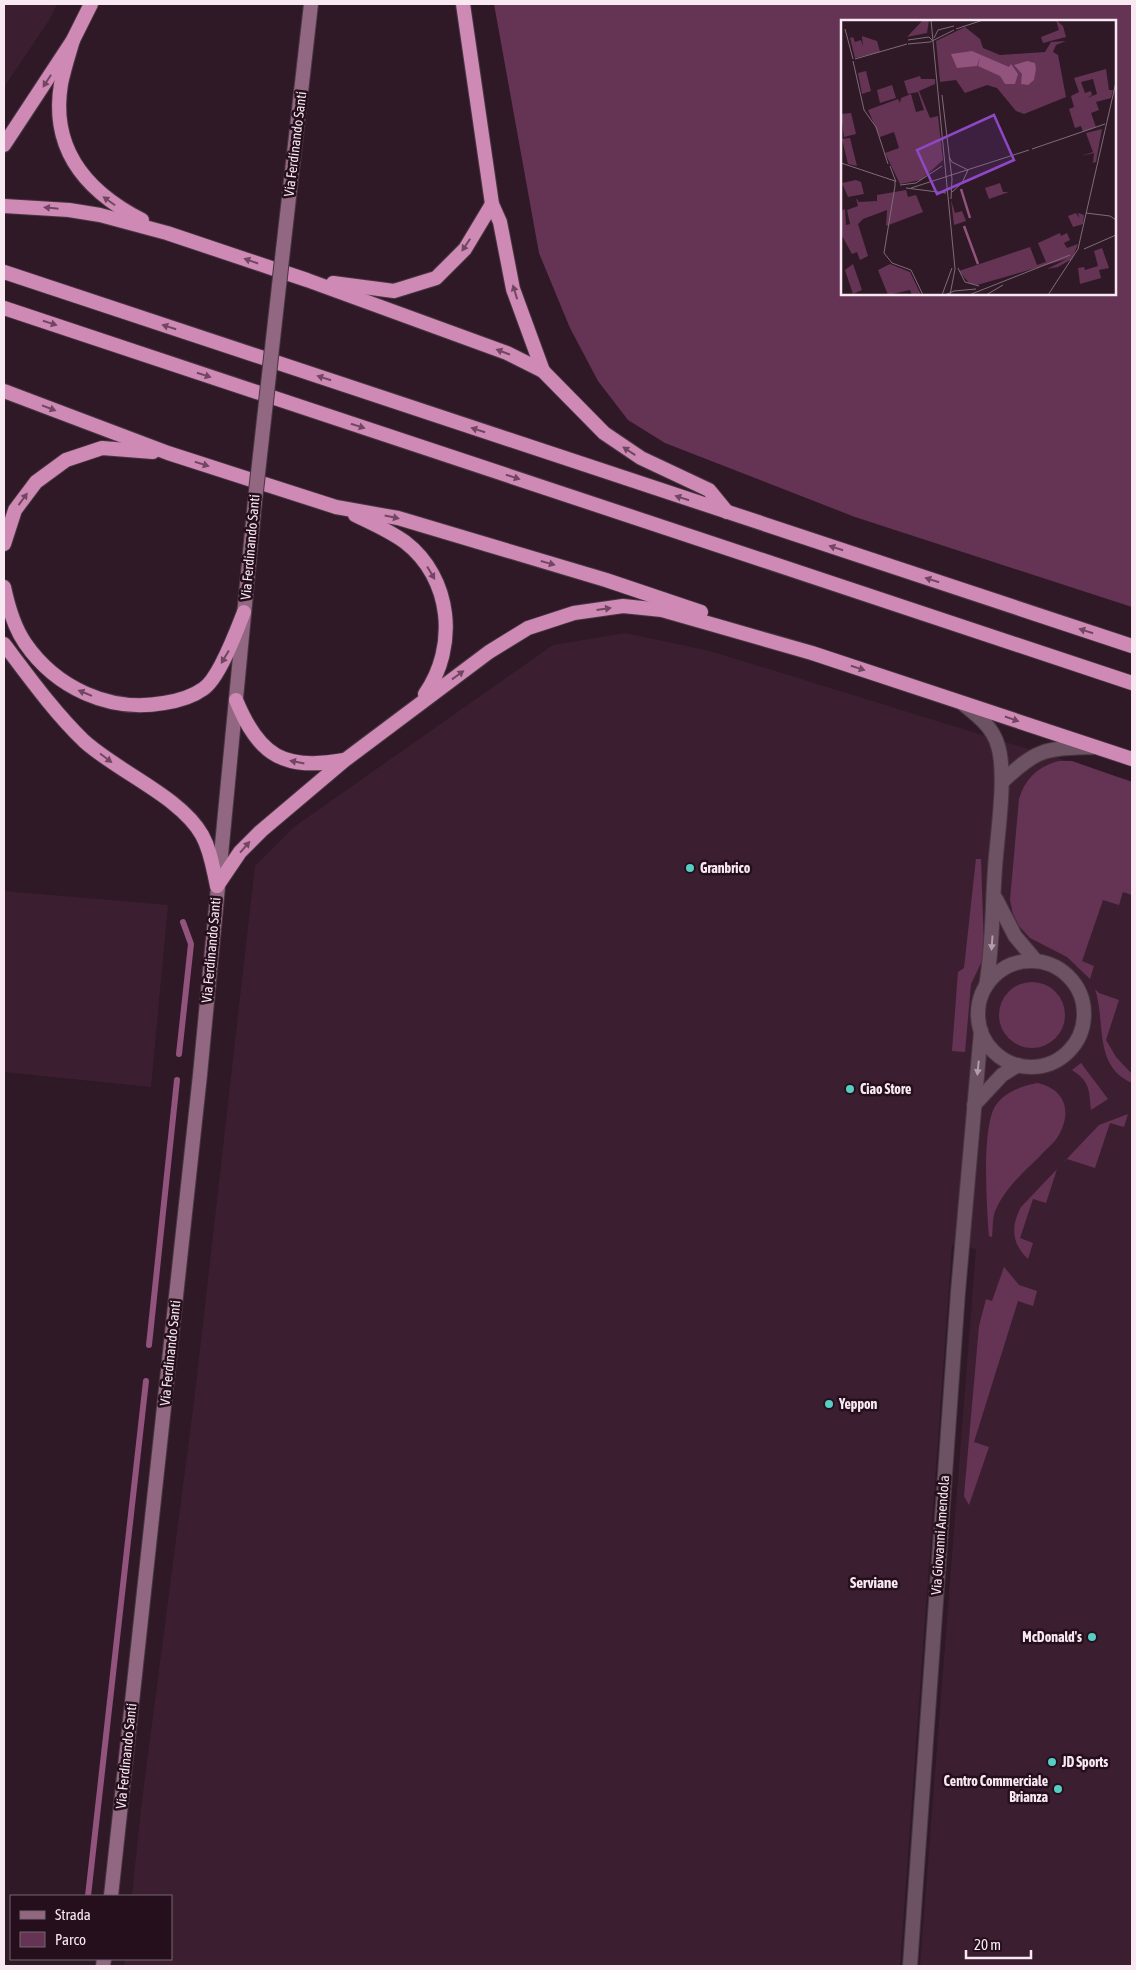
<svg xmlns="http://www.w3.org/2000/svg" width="1136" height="1970" viewBox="0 0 1136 1970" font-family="'Asap Condensed',sans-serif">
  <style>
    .built { fill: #3b1f31 }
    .green { fill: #653454; fill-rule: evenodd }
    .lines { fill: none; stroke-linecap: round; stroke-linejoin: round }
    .stream { stroke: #92537d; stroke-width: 6 }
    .minor-casing { stroke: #483642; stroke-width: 16 }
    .secondary-casing { stroke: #483642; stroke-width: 16 }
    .trunk-casing { stroke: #483642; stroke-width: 16 }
    .minor { stroke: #6c5262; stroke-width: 14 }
    .secondary { stroke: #916781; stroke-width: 14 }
    .trunk { stroke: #ce89b4; stroke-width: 14 }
    .secondary-bridge-casing { stroke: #483642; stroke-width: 16; stroke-linecap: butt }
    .secondary-bridge { stroke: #916781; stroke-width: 14 }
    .oneway { fill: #714661 }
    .oneway2 { fill: #b29daa }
    .poi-dot { fill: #56cec3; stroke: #250f1d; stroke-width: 2 }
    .labels { text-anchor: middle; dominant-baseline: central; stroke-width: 5; stroke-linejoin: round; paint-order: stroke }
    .street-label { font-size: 14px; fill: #f8e8f1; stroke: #250f1d }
    .poi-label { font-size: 14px; font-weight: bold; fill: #f8e8f1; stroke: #250f1d; text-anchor: start }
    .neighbourhood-label { font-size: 15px; font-weight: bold; fill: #f8e8f1; stroke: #250f1d }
    .inset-river { fill: none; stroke: #92537d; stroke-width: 2.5 }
    .inset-road { fill: none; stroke: #7f6c78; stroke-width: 1 }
    .view { fill: #8e48c6; fill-opacity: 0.15; stroke: #8e48c6; stroke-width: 2.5 }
    .inset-edge { fill: none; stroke: #f8e8f1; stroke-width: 2.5 }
  </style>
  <rect width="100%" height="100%" fill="#2f1927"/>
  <!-- built -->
  <g class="built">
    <path d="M4 4H57L49 20 4 87Z"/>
    <path d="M625 633 710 651 1132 781V1966H920L976 1249 952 1245 900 1966H124L125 1959H171V1896H132L141 1809 195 1394 255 866 294 827 553 645Z"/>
    <path d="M4 891 168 905 151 1087 4 1072Z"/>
  </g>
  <!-- green -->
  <g class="green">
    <path d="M494 4H1132V607L855 517 665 443 628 420 598 381 570 328 539 253ZM842 21H1115V294H842Z"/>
    <path d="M1059 761H1072L1132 782V895L1123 892 1119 905 1103 900 1082 961 1094 966 1090 979 1067 957 1030 938 1019 926 1013 914 1010 900 1019 799C1025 779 1038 766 1059 761Z"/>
    <path d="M976 859H981L984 948 982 961 971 984 965 1052 952 1051 958 972 964 968Z"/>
    <circle cx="1032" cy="1015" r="33"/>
    <path d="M1095 989 1099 993 1119 1000 1106 1040 1116 1057 1132 1074V1083C1093 1066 1106 1022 1095 989Z"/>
    <path d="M1081 1063 1108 1099 1091 1110C1089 1089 1090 1082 1072 1070Z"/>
    <path d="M1037 1083C1066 1089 1073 1113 1057 1138 1053 1144 1046 1149 1041 1155 1025 1171 1007 1186 997 1207 992 1215 993 1227 992 1237L989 1236C987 1209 981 1126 996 1105 1005 1092 1022 1086 1037 1083Z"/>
    <path d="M1128 1114 1124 1127 1110 1123 1095 1168 1067 1159 1057 1169 1046 1203 1033 1199 1020 1238 1033 1243 1028 1259C1011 1243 1011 1226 1021 1207L1099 1125Z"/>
    <path d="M1004 1267 1019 1285 1037 1291 1033 1306 1018 1301 974 1442 989 1447 969 1505 964 1496 979 1326 986 1299 992 1301Z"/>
  </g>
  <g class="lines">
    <!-- stream -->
    <g class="stream">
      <path d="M179 1054 191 944 183 922"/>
      <path d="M149 1345 177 1080"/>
      <path d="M88 1896 146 1381"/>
    </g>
    <!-- minor casing -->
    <g class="minor-casing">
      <g id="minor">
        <path d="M962 703C977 715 993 727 998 746 1007 775 997 837 995 868 992 908 993 947 986 986"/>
        <path d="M1002 782C1039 747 1045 749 1095 747"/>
        <path d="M996 899 1015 936 1036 961"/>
        <circle cx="1031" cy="1014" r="53"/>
        <path d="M974 1105 1002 1075 1018 1065"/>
        <path d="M910 1966 958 1292 981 1031"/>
      </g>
    </g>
    <!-- secondary casing -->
    <g class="secondary-casing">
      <g id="secondary">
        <path d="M283 250 311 4"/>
        <path d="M111 1896 200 1075 255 500"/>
        <path d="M103 1966 104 1959"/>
      </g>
    </g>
    <!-- trunk casing -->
    <g class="trunk-casing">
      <g id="trunk">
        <path d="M463 4 492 204 500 222 513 289 543 371"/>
        <path d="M73 40C69 54 64 69 61 84 50 150 87 192 142 220"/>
        <path d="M4 145 73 40 91 4"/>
        <path d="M4 206 69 210 100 215 167 233 307 280 507 353 543 371 604 433 641 458 709 490 727 512"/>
        <path d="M4 272 1132 646"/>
        <path d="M333 283 394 291 436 278 465 249 492 204"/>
        <path d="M4 308 1132 683"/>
        <path d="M4 391 168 453 336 507 398 518 606 580 701 612"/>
        <path d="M355 515C372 523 390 531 405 542 452 578 458 647 425 694"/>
        <path d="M4 544 15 510 36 482 66 460 102 448 153 452"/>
        <path d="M4 587C8 606 14 627 25 643 56 688 110 713 164 703 177 701 192 697 203 689 219 679 237 630 244 612"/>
        <path d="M4 644C29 677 54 712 84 741 118 772 181 797 202 835 211 851 213 869 217 886"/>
        <path d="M236 700C259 756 284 771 344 760"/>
        <path d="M217 886 240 852 261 831 345 760 489 652 528 628 574 613 623 606 662 610 812 653 1132 759"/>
      </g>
    </g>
    <!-- minor -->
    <use href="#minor" class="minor"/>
    <!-- secondary -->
    <use href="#secondary" class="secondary"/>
    <!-- trunk -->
    <use href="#trunk" class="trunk"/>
    <!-- secondary-bridge casing -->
    <g class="secondary-bridge-casing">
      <path id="secondary-bridge" d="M255 500 283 250"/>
    </g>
    <!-- secondary-bridge -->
    <use href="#secondary-bridge" class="secondary-bridge"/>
  </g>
  <!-- one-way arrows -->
  <defs><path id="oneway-solid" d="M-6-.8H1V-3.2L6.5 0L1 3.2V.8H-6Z" transform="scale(1.25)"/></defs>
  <g class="oneway">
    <use href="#oneway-solid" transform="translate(47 81) rotate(123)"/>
    <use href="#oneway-solid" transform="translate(109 201) rotate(-145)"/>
    <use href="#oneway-solid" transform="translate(51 208) rotate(-174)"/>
    <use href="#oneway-solid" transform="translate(466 245) rotate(124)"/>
    <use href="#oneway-solid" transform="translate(251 261) rotate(-161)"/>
    <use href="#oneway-solid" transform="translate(515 292) rotate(-107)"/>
    <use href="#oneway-solid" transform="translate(50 323) rotate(18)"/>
    <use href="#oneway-solid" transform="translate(169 327) rotate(-162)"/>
    <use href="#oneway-solid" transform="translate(503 352) rotate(-159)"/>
    <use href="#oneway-solid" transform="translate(204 375) rotate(18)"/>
    <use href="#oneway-solid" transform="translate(324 378) rotate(-162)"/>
    <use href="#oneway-solid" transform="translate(49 408) rotate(21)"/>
    <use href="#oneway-solid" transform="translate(358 426) rotate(18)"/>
    <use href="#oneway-solid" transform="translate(478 430) rotate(-162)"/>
    <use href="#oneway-solid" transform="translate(629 451) rotate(-147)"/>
    <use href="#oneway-solid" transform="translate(202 464) rotate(18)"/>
    <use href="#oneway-solid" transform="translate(513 477) rotate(18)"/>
    <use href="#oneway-solid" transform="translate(682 498) rotate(-162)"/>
    <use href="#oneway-solid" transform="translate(23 499) rotate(-54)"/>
    <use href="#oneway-solid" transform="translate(392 517) rotate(12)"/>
    <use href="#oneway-solid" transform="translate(836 548) rotate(-162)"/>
    <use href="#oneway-solid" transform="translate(548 563) rotate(16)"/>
    <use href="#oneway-solid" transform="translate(431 573) rotate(59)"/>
    <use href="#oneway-solid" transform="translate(932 580) rotate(-162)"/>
    <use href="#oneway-solid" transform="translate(604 609) rotate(-8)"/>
    <use href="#oneway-solid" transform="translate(1086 631) rotate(-162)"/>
    <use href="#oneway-solid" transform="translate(225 657) rotate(121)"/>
    <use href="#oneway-solid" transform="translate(858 668) rotate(18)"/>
    <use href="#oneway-solid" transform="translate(458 675) rotate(-36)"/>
    <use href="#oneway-solid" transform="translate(85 693) rotate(-158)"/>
    <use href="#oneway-solid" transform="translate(1012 719) rotate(19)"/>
    <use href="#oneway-solid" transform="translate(106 758) rotate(37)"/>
    <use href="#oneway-solid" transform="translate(297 762) rotate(-169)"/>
    <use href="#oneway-solid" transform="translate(245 847) rotate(-49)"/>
  </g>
  <g class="oneway2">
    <use href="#oneway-solid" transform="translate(992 943) rotate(94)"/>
    <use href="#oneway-solid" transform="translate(978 1068) rotate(96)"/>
  </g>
  <!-- markers -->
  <g class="poi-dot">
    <circle cx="690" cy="868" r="5"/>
    <circle cx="850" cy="1089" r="5"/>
    <circle cx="829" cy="1404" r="5"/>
    <circle cx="1092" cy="1637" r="5"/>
    <circle cx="1052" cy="1762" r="5"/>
    <circle cx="1058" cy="1789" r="5"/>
  </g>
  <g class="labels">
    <!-- street labels -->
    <g class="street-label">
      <text transform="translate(295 144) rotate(-83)">Via Ferdinando Santi</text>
      <text transform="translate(250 547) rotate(-85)">Via Ferdinando Santi</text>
      <text transform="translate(211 950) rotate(-85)">Via Ferdinando Santi</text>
      <text transform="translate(170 1353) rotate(-84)">Via Ferdinando Santi</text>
      <text transform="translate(940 1535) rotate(-86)">Via Giovanni Amendola</text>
      <text transform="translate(126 1756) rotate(-84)">Via Ferdinando Santi</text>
    </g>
    <!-- poi labels -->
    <g class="poi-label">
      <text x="700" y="868">Granbrico</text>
      <text x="860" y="1089">Ciao Store</text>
      <text x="839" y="1404">Yeppon</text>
      <text x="1082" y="1637" text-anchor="end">McDonald's</text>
      <text x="1062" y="1762">JD Sports</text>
      <text x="1048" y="1781" text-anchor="end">Centro Commerciale<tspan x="1048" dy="16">Brianza</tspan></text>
    </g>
    <!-- neighbourhood labels -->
    <g class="neighbourhood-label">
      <text x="874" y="1582">Serviane</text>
    </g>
  </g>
  <!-- overview -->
  <g transform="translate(841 20)">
    <rect width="275" height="275" fill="#2f1927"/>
    <path d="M82 0H88L86 13 66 17ZM215 0 222 6 225 17 202 23 200 17 218 10ZM124 7 139 19 142 28 159 35 204 32 210 22 225 21 215 25 212 32 217 35 225 77 183 94 175 91 156 68 146 65 124 73 115 60 99 62 95 21ZM21 16 36 21 39 32 14 38 9 18 12 17 14 22 20 20 22 27ZM265 49 268 70H272L270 78 255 82 258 90 250 93 255 107 242 112 240 106 234 108 228 89 233 87 230 76 238 72 233 58ZM252 59 256 74 246 78 251 75 250 71 244 73 240 62ZM25 51 30 71 21 74 17 53ZM79 56 80 59H94V64L78 71 89 98 97 96 102 140 80 160 59 164 44 133 58 128 53 112 39 117 27 90 57 79 59 83 60 78 70 74 75 92 83 90 77 72 67 74 63 61ZM51 65 55 78 39 83 36 70ZM10 93 15 114 3 117 0 94ZM261 109 255 142 252 143 253 133 240 136 252 132 245 113ZM9 118 16 146 7 144 1 119ZM15 160 20 162 23 174 7 177 1 163ZM159 163 162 172H168L148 179 144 168ZM65 170 67 177 75 175 82 192 45 206 46 190 22 199 17 204 27 236 19 240 16 232 11 234 0 214V191L4 189 5 205 9 204 6 190 17 186 15 178 18 182 36 181V175ZM110 180 114 193 121 191 125 201 113 205ZM235 193 238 198 237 193 243 195 242 204 232 207 227 196ZM219 213 220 216 226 213 229 220 223 223 226 228 237 224 231 239 217 247 206 249 226 239 136 265 128 263 118 251 189 227 196 245 205 242 197 223ZM261 228 268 248 258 250 260 258 239 264 237 248 243 247 244 250 257 246 253 231ZM12 244 21 270 12 274 4 250ZM49 244 69 252 80 275H71L69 270 47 275 37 250Z" fill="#653454" fill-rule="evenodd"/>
    <path d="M131 31 168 47 170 44 177 54 174 64H164L159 56 137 46 139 37 136 46 116 48 110 34ZM186 41 194 43 195 49 193 60 187 65 180 64 181 54 173 45Z" fill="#92537d"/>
    <path class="inset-river" d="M120 169 129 198M123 206 137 244"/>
    <path class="inset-road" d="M90 0 114 249 109 275M4 9 12 39M115 9 142 0M93 18 97 10 113 6M67 20 88 17 92 21M67 24 89 22 113 10M14 39 66 24M12 41 23 90 35 107 47 144M101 75 111 159 110 179M191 129 264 104M108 137 111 142 127 150 121 163 111 172M0 143 54 161V166M49 146 55 162M59 165 75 163 101 146M65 168 105 173M70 168 188 130M245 193 269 196 275 200M243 229 275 215M43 233 54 166M43 233 51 243 70 250 82 275M117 248 124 262 138 266M101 275 111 248M104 275 113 271 135 269M128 275 229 235M145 275 162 265M207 275 237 229 275 62"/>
    <path class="view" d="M153 95 173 140 96 174 76 130Z"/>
    <rect width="275" height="275" class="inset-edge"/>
  </g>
  <!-- border -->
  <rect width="1136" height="1970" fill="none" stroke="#f8e8f1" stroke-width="10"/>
  <!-- legend -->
  <rect x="10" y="1895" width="162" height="65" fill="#250f1d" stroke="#796672"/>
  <rect x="20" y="1911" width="25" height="8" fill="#916781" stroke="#796672"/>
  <text x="55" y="1920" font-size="15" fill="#f8e8f1">Strada</text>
  <rect x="20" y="1932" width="25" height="15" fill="#653454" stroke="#796672"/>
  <text x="55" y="1945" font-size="15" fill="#f8e8f1">Parco</text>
  <!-- scale -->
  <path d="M966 1950v8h65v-8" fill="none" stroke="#f8e8f1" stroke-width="2.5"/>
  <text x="974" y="1950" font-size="15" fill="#f8e8f1" stroke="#250f1d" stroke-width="4" paint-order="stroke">20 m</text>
</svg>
